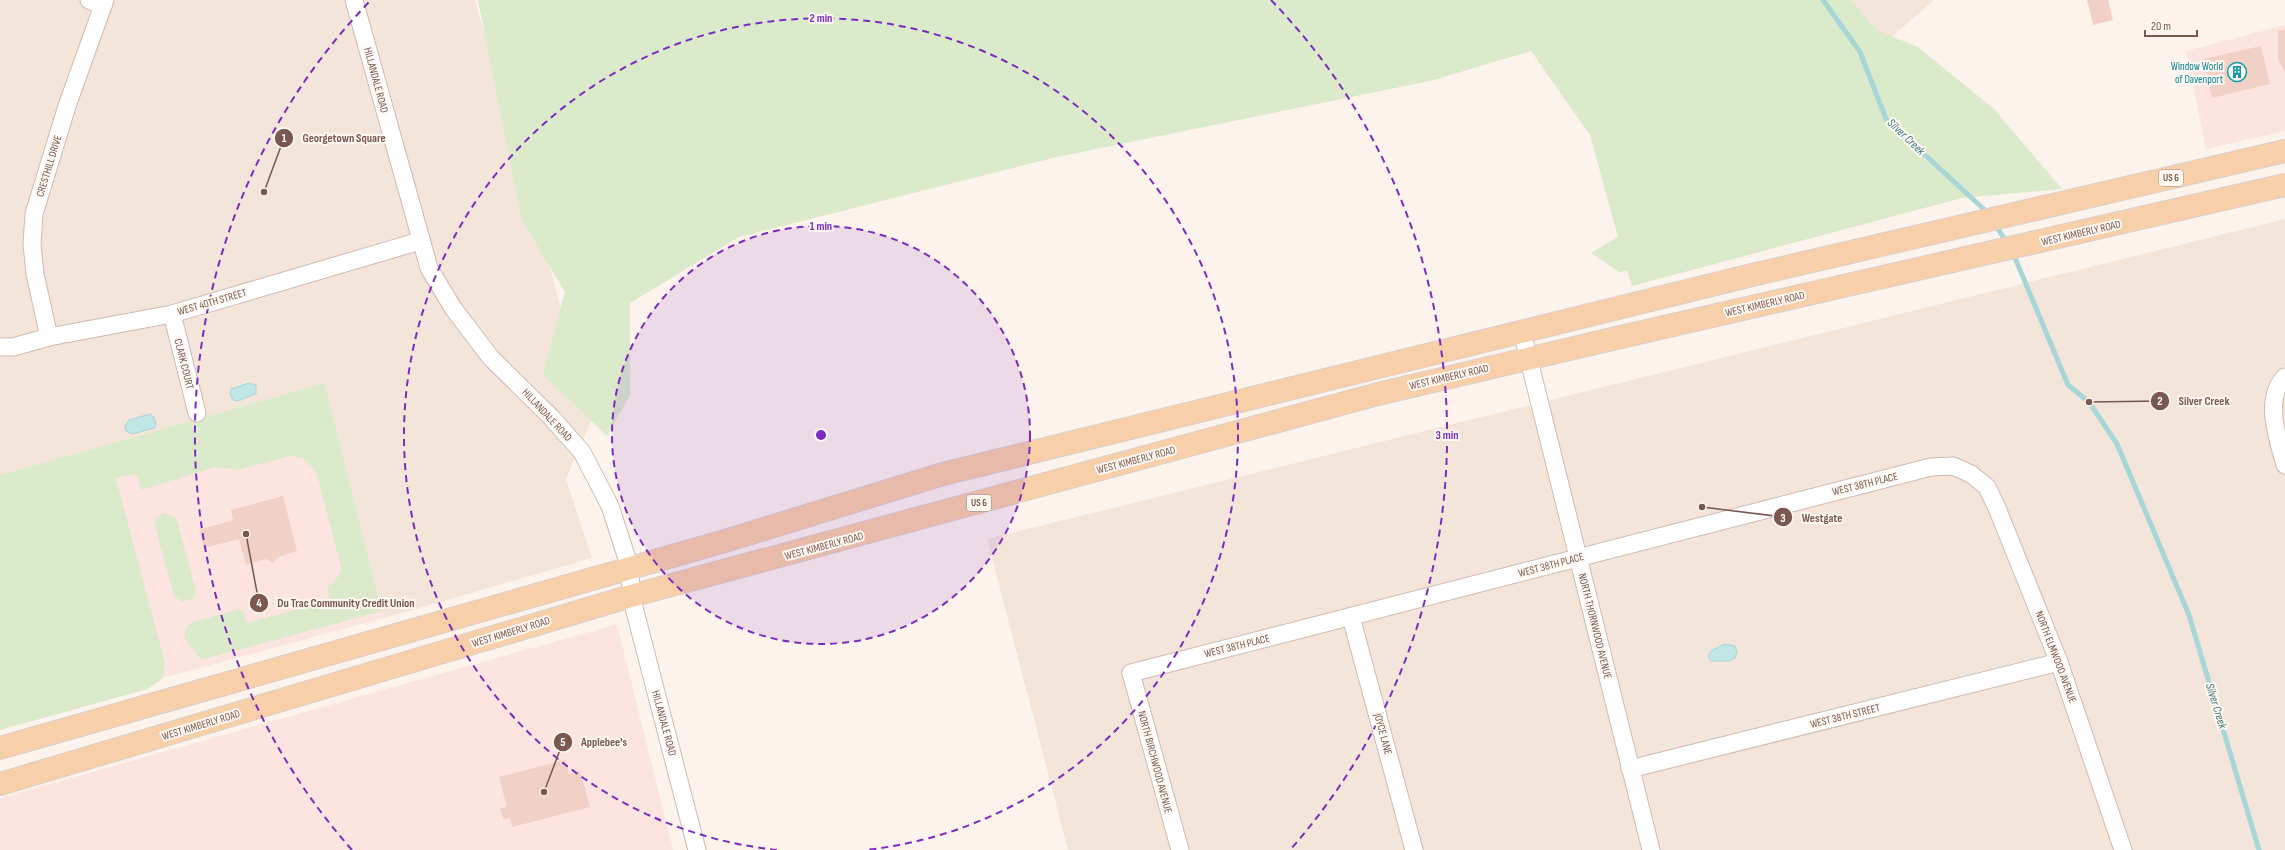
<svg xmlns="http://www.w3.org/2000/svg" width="2285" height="850" viewBox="0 0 2285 850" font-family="'Sofia Sans Condensed',sans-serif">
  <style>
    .residential { fill: #f4e5db }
    .commercial { fill: #fce5e1 }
    .green { fill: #dbeaca }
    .water { fill: #c0e6e6; stroke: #a7d6d7 }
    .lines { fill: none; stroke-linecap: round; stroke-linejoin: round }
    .stream { stroke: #a7d6d7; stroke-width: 5 }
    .building { fill: #f1d0c5 }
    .minor-casing { stroke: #cfbab1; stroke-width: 19 }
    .primary-casing { stroke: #d9d0ce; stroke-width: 24 }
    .minor { stroke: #fff; stroke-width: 17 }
    .primary { stroke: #f7cfa8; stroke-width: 22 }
    .ring { fill: none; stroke: #7b2cbf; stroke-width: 2; stroke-dasharray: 7 5 }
    .labels { text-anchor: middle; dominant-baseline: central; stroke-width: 4; stroke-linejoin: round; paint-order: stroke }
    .shield { fill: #fef8f3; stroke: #a08880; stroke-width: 1 }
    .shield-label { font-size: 10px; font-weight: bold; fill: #78584f }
    .culture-label { font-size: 11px; fill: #0d838f; stroke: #fef8f3; text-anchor: end }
    .street-label { font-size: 11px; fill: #78584f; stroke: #fef8f3 }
    .water-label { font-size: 12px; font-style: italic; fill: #42797c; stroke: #fef8f3 }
    .centre { fill: #7b2cbf; stroke: #fef8f3; stroke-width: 2 }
    .ring-label { font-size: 12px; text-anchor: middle; font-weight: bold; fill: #7b2cbf; stroke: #fef8f3; stroke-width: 4; stroke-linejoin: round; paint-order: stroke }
    .leader { fill: none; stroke: #78584f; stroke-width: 1.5 }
    .callout-dot { fill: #78584f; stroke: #fef8f3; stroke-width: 1.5 }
    .mark-label { font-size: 12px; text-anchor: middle; font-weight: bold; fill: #fff }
    .callout-label { font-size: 12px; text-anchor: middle; font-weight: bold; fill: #78584f; stroke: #fef8f3; stroke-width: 4; stroke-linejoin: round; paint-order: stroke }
  </style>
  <rect width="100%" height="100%" fill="#fcf4ec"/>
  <!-- residential -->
  <g class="residential">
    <path d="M0 0H475L592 419 566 479 592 558 384 618 325 383 0 475Z"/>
    <path d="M1851 0H1934L1887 41Z"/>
    <path d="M2285 219V850H1068L987 539Z"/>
  </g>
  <!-- commercial -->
  <g class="commercial">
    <path d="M2285 25V131L2206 149 2186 51Z"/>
    <path d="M325 383 384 618 0 722V475Z"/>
    <path d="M617 624 673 850H0V798Z"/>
  </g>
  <!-- green -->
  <g class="green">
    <path d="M478 0H1851L1877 30 1918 47 1994 109 2062 189 1962 198 1632 286 1627 271 1619 272 1591 253 1618 237 1590 135 1531 51 1430 81 1057 157 739 237 630 303V395L607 436 543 375 565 292 522 220Z"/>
    <path d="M325 383 382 611 201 660 185 639V629L193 622 240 609 243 611 247 623 330 600 327 587C335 582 340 576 341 567L316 471 303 458 291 456 238 470 216 467 141 490 136 474 116 478 165 663 163 678 148 689 0 730V475Z"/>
    <path d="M163 513 174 516 177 521 196 591 194 598 182 602 174 596 154 523 156 519Z"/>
  </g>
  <!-- water -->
  <g class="water">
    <path d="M249 383 256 385V394L237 401 233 400 230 394 231 389Z"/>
    <path d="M150 414 154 417 156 425 154 428 132 434 126 431 125 426 129 420Z"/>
    <path d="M1724 644 1735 646 1737 652 1735 658 1729 661H1711L1708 656 1711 651Z"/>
  </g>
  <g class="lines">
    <!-- stream -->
    <g class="stream">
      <path d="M1823 0 1860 52 1886 119 1989 214"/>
      <path d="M1995 224 2007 243"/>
      <path d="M2013 253 2068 385 2089 402 2117 444 2189 615 2259 850"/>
    </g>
  </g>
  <!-- building -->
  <g class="building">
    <path d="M2087 0H2108L2113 20 2093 25Z"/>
    <path d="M2285 29V73L2278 59V31Z"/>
    <path d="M2261 46 2270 84 2212 98 2203 59Z"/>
    <path d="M283 496 297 551 278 557 273 563 266 559 246 565 239 539 204 548 199 530 233 520 231 510Z"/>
    <path d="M565 760 569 774 580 771 590 807 512 827 510 818 503 819 500 808 507 807 499 777Z"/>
  </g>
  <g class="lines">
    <!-- minor casing -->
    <g class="minor-casing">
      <g id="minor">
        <path d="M89 0 103 6"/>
        <path d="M354 0 429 268 453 308 491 358 551 417 582 452 610 506 630 568 631 596 697 850"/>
        <path d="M172 314 197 413"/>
        <path d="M1522 332 1651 850"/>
        <path d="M49 337 35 274 32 244 34 214 67 106 105 0"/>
        <path d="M0 347H13L49 337 172 314 420 241"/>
        <path d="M2285 377C2263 400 2278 438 2285 465"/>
        <path d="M1351 617 1414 850"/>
        <path d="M1630 769 2059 662"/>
        <path d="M1180 850 1131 673 1931 467 1953 466 1971 474 1987 487 1997 508 2059 662 2123 850"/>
      </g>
    </g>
    <!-- primary casing -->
    <g class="primary-casing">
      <g id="primary">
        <path d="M0 748 725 541 943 474 1752 275 2285 151"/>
        <path d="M0 784 631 596 1378 394 1625 336 2285 185"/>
      </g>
    </g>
    <!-- minor -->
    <use href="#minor" class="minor"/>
    <!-- primary -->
    <use href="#primary" class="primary"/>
  </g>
  <!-- distance rings -->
  <circle cx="821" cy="435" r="209" fill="#7b2cbf" fill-opacity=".12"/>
  <g class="ring">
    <circle cx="821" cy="435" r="209"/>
    <path d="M777 850A417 417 0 1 1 865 850"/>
    <path d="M352 850A626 626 0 0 1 371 0M1271 0A626 626 0 0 1 1290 850"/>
  </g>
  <!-- icons -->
  <defs>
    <g id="building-ring" transform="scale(1)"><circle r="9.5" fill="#fef8f3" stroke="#0f9aa8" stroke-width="1.5"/><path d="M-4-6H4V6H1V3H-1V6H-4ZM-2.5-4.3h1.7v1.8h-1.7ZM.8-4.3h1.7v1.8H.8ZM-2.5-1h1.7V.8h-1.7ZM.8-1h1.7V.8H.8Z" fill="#0f9aa8"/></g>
  </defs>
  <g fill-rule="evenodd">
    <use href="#building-ring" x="2237" y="72"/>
  </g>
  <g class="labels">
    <!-- shield labels -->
    <g class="shield">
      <rect x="2159" y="170" width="24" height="16" rx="3"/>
      <rect x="967" y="495" width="24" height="16" rx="3"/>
    </g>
    <g class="shield-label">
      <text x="2171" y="178">US 6</text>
      <text x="979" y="503">US 6</text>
    </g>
    <!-- culture labels -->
    <g class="culture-label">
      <text x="2223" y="66">Window World<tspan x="2223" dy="13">of Davenport</tspan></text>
    </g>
    <!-- street labels -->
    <g class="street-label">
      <text transform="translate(376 80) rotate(75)">HILLANDALE ROAD</text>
      <text transform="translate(49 166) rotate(-73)">CRESTHILL DRIVE</text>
      <text transform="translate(2081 233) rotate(-13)">WEST KIMBERLY ROAD</text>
      <text transform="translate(212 302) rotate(-16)">WEST 40TH STREET</text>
      <text transform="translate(1765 304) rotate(-13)">WEST KIMBERLY ROAD</text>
      <text transform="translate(184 364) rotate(76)">CLARK COURT</text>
      <text transform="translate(1449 377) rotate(-13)">WEST KIMBERLY ROAD</text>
      <text transform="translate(547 415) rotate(47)">HILLANDALE ROAD</text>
      <text transform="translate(1136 460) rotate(-15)">WEST KIMBERLY ROAD</text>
      <text transform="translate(1865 484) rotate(-14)">WEST 38TH PLACE</text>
      <text transform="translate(824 546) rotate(-15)">WEST KIMBERLY ROAD</text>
      <text transform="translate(1551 565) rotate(-15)">WEST 38TH PLACE</text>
      <text transform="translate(1595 626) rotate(76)">NORTH THORNWOOD AVENUE</text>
      <text transform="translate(511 632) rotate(-17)">WEST KIMBERLY ROAD</text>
      <text transform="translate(1237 646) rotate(-14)">WEST 38TH PLACE</text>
      <text transform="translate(2056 657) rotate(69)">NORTH ELMWOOD AVENUE</text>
      <text transform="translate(1845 716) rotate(-14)">WEST 38TH STREET</text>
      <text transform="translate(664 723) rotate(75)">HILLANDALE ROAD</text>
      <text transform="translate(201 725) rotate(-17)">WEST KIMBERLY ROAD</text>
      <text transform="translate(1383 734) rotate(75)">JOYCE LANE</text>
      <text transform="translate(1155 762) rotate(75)">NORTH BIRCHWOOD AVENUE</text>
    </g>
    <!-- water labels -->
    <g class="water-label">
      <text transform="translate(1906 137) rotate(44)">Silver Creek</text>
      <text transform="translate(2216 706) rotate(73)">Silver Creek</text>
    </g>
  </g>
  <circle cx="821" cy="435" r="6" class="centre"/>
  <g class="ring-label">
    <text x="821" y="22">2 min</text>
    <text x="821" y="230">1 min</text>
    <text x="1447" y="439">3 min</text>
  </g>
  <!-- callouts -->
  <path class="leader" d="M264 192L284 138M2089 402L2160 401M1702 507L1783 517M246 534L259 603M544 792L563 742"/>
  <g class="callout-dot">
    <circle cx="264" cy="192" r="4"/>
    <circle cx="2089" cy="402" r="4"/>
    <circle cx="1702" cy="507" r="4"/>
    <circle cx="246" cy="534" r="4"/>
    <circle cx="544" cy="792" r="4"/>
    <circle cx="284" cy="138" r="10"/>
    <circle cx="2160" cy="401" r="10"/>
    <circle cx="1783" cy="517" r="10"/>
    <circle cx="259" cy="603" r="10"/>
    <circle cx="563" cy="742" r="10"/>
  </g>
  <g class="mark-label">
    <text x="284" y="142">1</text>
    <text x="2160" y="405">2</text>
    <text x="1783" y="522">3</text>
    <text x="259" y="607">4</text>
    <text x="563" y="746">5</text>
  </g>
  <g class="callout-label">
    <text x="344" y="142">Georgetown Square</text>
    <text x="2204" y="405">Silver Creek</text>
    <text x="1822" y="522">Westgate</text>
    <text x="346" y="607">Du Trac Community Credit Union</text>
    <text x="604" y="746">Applebee's</text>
  </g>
  <!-- scale -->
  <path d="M2145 30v6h52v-6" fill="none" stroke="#78584f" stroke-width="2"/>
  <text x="2151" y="30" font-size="12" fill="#78584f" stroke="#fef8f3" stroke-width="3" paint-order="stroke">20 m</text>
</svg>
